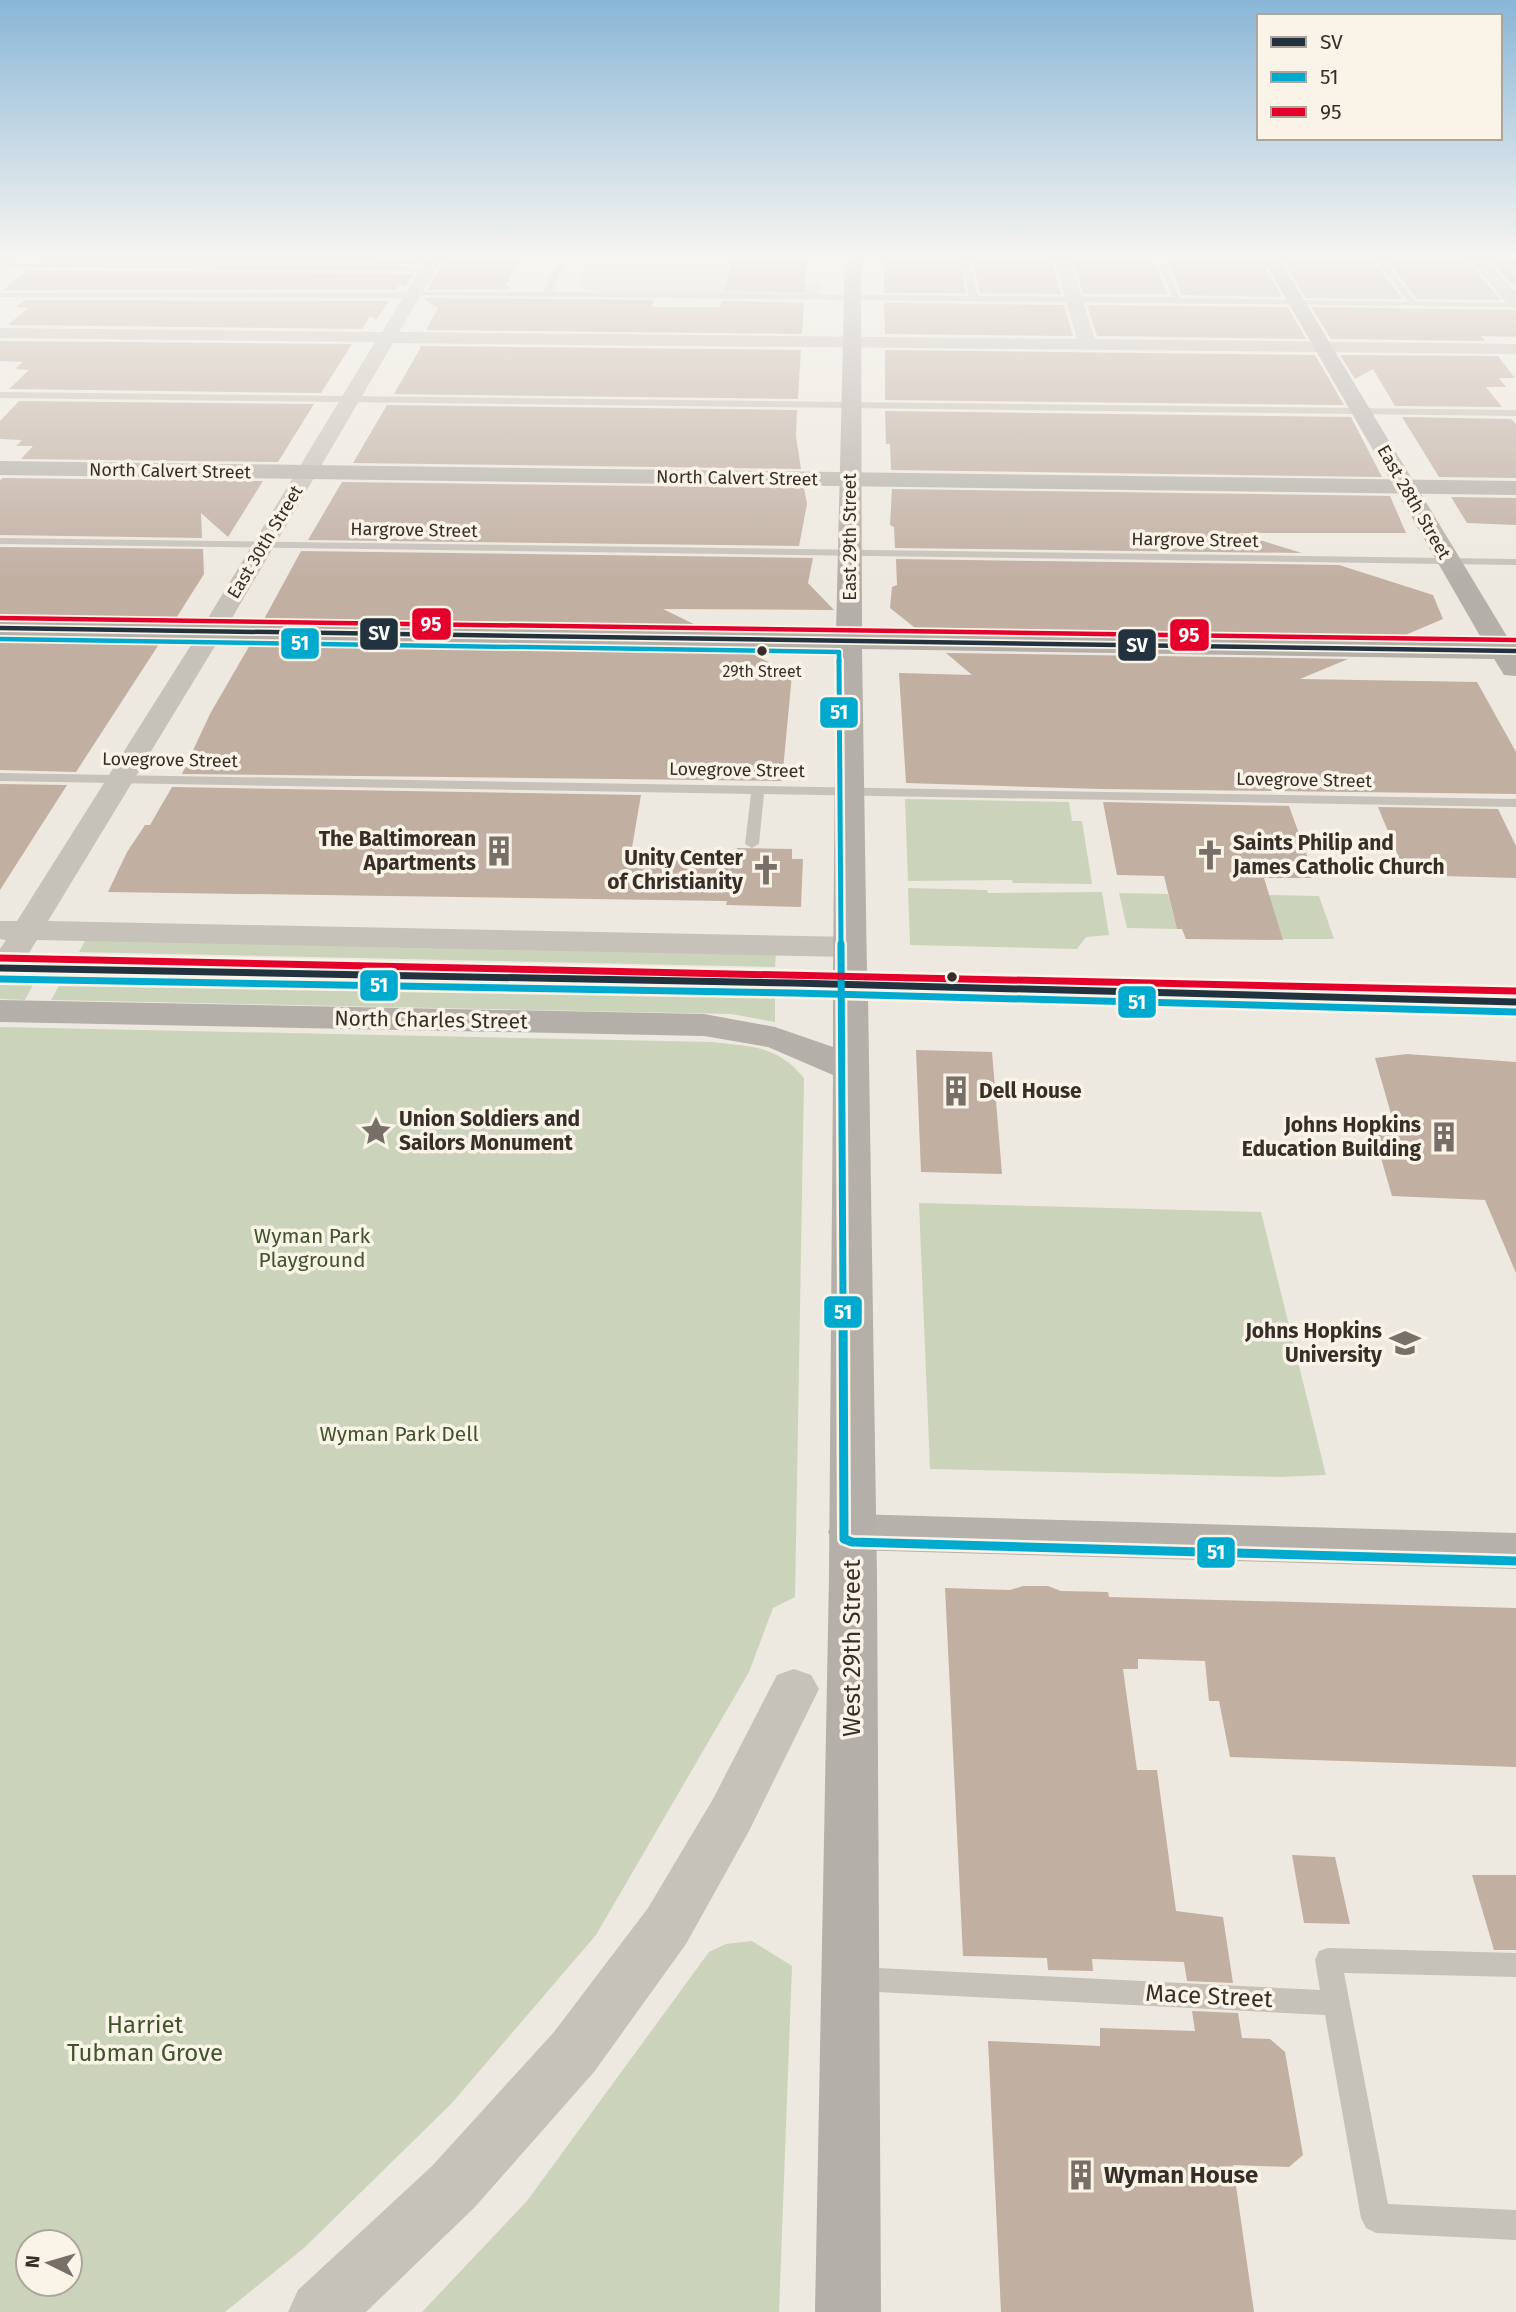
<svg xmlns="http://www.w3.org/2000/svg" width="1516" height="2312" viewBox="0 0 1516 2312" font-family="'Fira Sans',sans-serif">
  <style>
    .green { fill: #cbd3ba; fill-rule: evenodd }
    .building { fill: #c1afa2 }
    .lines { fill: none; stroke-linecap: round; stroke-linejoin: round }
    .service { fill: #c6c1b9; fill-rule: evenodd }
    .minor { fill: #c6c1b9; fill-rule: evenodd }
    .secondary { fill: #b6b1aa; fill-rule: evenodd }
    .primary { fill: #b5afa9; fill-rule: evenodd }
    .bus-1-far1-casing { stroke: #faf4e8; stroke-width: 8 }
    .bus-1-casing { stroke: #faf4e8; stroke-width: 12 }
    .bus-2-far3-casing { stroke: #faf4e8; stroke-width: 8 }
    .bus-2-far2-casing { stroke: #faf4e8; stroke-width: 10 }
    .bus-2-far1-casing { stroke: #faf4e8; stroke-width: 12 }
    .bus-2-casing { stroke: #faf4e8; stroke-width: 14 }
    .bus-3-far1-casing { stroke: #faf4e8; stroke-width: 8 }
    .bus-3-casing { stroke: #faf4e8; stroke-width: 12 }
    .bus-1-far1 { stroke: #22323f; stroke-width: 4.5 }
    .bus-1 { stroke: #22323f; stroke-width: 7 }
    .bus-2-far3 { stroke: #00a9ce; stroke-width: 4.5 }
    .bus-2-far2 { stroke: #00a9ce; stroke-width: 5 }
    .bus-2-far1 { stroke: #00a9ce; stroke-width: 7 }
    .bus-2 { stroke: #00a9ce; stroke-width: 9 }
    .bus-3-far1 { stroke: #e4002b; stroke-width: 4.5 }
    .bus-3 { stroke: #e4002b; stroke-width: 7 }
    .bus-dot { fill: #372e28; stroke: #faf4e8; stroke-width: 2.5 }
    .labels { text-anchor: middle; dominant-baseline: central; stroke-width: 7; stroke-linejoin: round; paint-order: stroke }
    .far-bus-label { font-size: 16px; fill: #372e28; stroke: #faf4e8 }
    .far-street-label { font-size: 18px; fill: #372e28; stroke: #faf4e8 }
    .poi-label { font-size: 21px; font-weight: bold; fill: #372e28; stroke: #faf4e8; text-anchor: end }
    .street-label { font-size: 21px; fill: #372e28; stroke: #faf4e8 }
    .park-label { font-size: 21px; fill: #40552b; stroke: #faf4e8 }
    .near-street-label { font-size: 24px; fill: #372e28; stroke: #faf4e8 }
    .near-park-label { font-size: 24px; fill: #40552b; stroke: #faf4e8 }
    .near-poi-label { font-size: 24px; font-weight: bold; fill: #372e28; stroke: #faf4e8; text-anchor: start }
    .line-badge { stroke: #faf4e8; stroke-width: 2.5 }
    .badge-label { font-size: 19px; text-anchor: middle; font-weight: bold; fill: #fff }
  </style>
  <rect width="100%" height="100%" fill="#ede9e0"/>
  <!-- green -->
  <g class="green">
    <path d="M607 257H725L731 279 760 283H821L820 296 610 294 577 287 586 263H604Z"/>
    <path d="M905 799 1069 802 1072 821H1082L1092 884 1013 883 1012 880 908 881Z"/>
    <path d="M908 888 987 890 988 893 1102 892 1109 935 1086 937 1077 949 910 945Z"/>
    <path d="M1119 893 1168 894 1177 929 1127 928Z"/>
    <path d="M1269 895 1319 896 1334 939H1282Z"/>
    <path d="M87 937 776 951 775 967 79 952Z"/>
    <path d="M0 978 36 979 25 1000 0 999Z"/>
    <path d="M63 979 775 993V1022L731 1014 51 1000Z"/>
    <path d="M0 1027 713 1042C752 1047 777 1045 804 1078L795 1597 773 1608 749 1672 596 1935 451 2104 304 2248 225 2312H0ZM28 2242H70V2284H28Z"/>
    <path d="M919 1203 1261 1212 1326 1475 1280 1477 930 1469Z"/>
    <path d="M752 1941 792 1966 779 2312H422L527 2201 709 1952 726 1944Z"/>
  </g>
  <!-- building -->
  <g class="building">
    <path d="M44 257H424L420 264 39 261Z"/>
    <path d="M446 257H523L505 286H510L508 289 427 290Z"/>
    <path d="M732 257H807L804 292 724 291Z"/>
    <path d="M884 257H959L966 293H884Z"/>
    <path d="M972 257H1051L1061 294 980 293Z"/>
    <path d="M1072 257H1152L1168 294H1083Z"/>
    <path d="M1166 257H1259L1282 297 1182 295Z"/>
    <path d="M1281 257H1370L1403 299 1306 298Z"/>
    <path d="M1384 257H1464L1501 300 1417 299Z"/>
    <path d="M1486 257H1516V289Z"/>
    <path d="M27 270 414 274 406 287 400 284 397 290H3Z"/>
    <path d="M422 298 654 300 652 307H720L722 301 804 303 802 334 426 330 438 308Z"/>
    <path d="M25 300 389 301 376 320 370 316 362 329 8 325 28 308 16 307Z"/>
    <path d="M884 303 1064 305 1073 336 885 334Z"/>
    <path d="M1087 305 1288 307 1306 339 1097 336Z"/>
    <path d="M1311 307 1516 310V337L1481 336 1485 341 1331 339Z"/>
    <path d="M0 341 352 344 321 393 9 389 29 370 15 369 23 362 0 361Z"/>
    <path d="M419 346 801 350 798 399 394 394 421 347Z"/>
    <path d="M885 350 1315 355 1344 405 885 400Z"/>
    <path d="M1340 355 1498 356 1515 378H1499L1506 387H1486L1502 407 1395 406 1373 369 1355 379Z"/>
    <path d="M19 401 314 404 278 462 21 459 33 446H16L22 440 0 439V421Z"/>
    <path d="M387 405 797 410 796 436 801 469 353 463Z"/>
    <path d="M885 411 1351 417 1382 477 891 470 890 444H886Z"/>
    <path d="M1402 417 1511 419 1516 424V478L1439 477Z"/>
    <path d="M3 478 263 481 228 537 201 513 202 538 0 535V480Z"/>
    <path d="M342 482 804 488 807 504 799 546 308 540Z"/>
    <path d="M892 489 1390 496 1406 533H1237L1302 553 895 548 894 527 890 525Z"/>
    <path d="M1451 497 1516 498V525L1467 523Z"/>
    <path d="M0 547 203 549 204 574 175 620 0 617Z"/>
    <path d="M301 551 813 558 808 583 834 610 663 609 702 628 263 621Z"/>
    <path d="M896 559 1339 565 1433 595 1443 619 1396 639 919 631 890 608 892 587 897 585Z"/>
    <path d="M0 639 161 641 76 772 0 770Z"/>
    <path d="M251 643 745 650 792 674 782 781 182 774 210 714Z"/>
    <path d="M946 653 1348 659 1300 679 1477 682 1516 752V794L1100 789 906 783 899 673 972 675Z"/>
    <path d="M0 784 67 785 0 890Z"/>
    <path d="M172 787 641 795 630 859 731 860 736 858 737 848 792 849V859H803L801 907 726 905 727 901 108 892 127 852 145 825H150Z"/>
    <path d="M1103 802 1289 806 1314 875H1310L1312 878H1264L1283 940 1186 939 1182 929H1177L1164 876 1117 875Z"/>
    <path d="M1378 807 1498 809 1516 846V878L1406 875Z"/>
    <path d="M916 1050 992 1052 1002 1174 921 1172Z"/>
    <path d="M1407 1054 1516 1062V1273L1485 1200 1392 1196 1370 1120 1393 1121 1375 1058Z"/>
    <path d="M1023 1586H1048L1061 1591 1108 1592 1109 1597 1516 1608V1767L1230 1757 1219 1701H1209L1205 1661 1138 1659V1669H1123L1137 1770H1157L1176 1911 1223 1917 1233 1983 1187 1981 1184 1962 1092 1959 1093 1971 1048 1970 1047 1958 963 1956 945 1588 1010 1590Z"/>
    <path d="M1292 1855 1335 1857 1350 1924 1304 1923Z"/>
    <path d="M1472 1875H1516V1950H1494Z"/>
    <path d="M1192 2011 1238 2013 1242 2038 1270 2039 1285 2052 1303 2155 1289 2167 1233 2165 1254 2312H1001L988 2041 1100 2046V2028L1195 2031Z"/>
  </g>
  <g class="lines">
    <!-- service -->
    <g class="service">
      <path d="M559 257H567L552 292 969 296 961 257H969L978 296 1172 297 1155 257H1163L1180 298 1408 302 1373 257H1381L1416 302 1516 303V307L415 295 411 298 0 297V293L544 292Z"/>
      <path d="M0 263 427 267 431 269 427 271 0 267Z"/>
      <path d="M0 392 1516 410V416L0 398Z"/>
      <path d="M0 538 1516 559V565L0 544Z"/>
      <path d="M0 773 1516 799V807L764 794 759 844 752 848 745 844 751 794 0 781Z"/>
      <path d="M1328 1948 1516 1953V1977L1344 1973 1388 2204 1516 2210V2240L1376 2233 1366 2228 1361 2218 1325 2015 858 1991 849 1988 845 1979 849 1970 858 1967 1320 1990 1315 1960 1319 1951Z"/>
    </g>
    <!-- minor -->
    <g class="minor">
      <path d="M3 257H21L0 272V259Z"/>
      <path d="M427 257H443L399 332 1077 339 1053 257H1069L1095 339 1516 344V354L393 343 232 618 48 921 851 937 862 940 867 947 862 954 851 957 37 940 15 975 0 977V949L6 940 0 939V921H17L208 618 375 342 0 338V328L382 332Z"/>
      <path d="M1467 257H1483L1516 293V308L1510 307Z"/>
      <path d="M794 1669 811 1675 819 1689 749 1831 686 1944 594 2072 474 2208 366 2312H288L298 2290 432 2166 554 2032 648 1908 713 1799 777 1675Z"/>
    </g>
    <!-- secondary -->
    <g class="secondary">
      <path d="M0 461 1516 481V495L0 475Z"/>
      <path d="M852 1514 1516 1533V1569L852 1550 835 1545 828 1532 835 1519Z"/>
    </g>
    <!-- primary -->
    <path class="primary" d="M845 257H861L862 633 1484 643 1262 257H1278L1511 643H1516V676L1504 675 1494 659 862 649 867 975 1516 992V1012L868 995 877 1576 881 2312H815L829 1576 833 1075 768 1047 704 1036 0 1022V1000L704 1014 775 1027 833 1047V994L0 978V958L833 974 836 649 0 636V620L836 633Z"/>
    <!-- bus-1-far1 casing -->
    <g class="bus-1-far1-casing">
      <path id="bus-1-far1" d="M0 628 1516 651"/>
    </g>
    <!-- bus-1 casing -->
    <g class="bus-1-casing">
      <path id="bus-1" d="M0 968 793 983 1516 1002"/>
    </g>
    <!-- bus-2-far3 casing -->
    <g class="bus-2-far3-casing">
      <path id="bus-2-far3" d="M0 639 839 652V662"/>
    </g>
    <!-- bus-2-far2 casing -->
    <g class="bus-2-far2-casing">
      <path id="bus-2-far2" d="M839 660 841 945"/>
    </g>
    <!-- bus-2-far1 casing -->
    <g class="bus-2-far1-casing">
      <g id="bus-2-far1">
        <path d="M841 944 843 1302"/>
        <path d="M0 979 793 993 1516 1012"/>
      </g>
    </g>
    <!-- bus-2 casing -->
    <g class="bus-2-casing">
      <path id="bus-2" d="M843 1300 844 1539 852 1542 1516 1561"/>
    </g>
    <!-- bus-3-far1 casing -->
    <g class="bus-3-far1-casing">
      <path id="bus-3-far1" d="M0 618 1516 640"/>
    </g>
    <!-- bus-3 casing -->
    <g class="bus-3-casing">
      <path id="bus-3" d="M0 958 1516 991"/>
    </g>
    <!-- bus-1-far1 -->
    <use href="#bus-1-far1" class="bus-1-far1"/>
    <!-- bus-1 -->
    <use href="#bus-1" class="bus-1"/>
    <!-- bus-2-far3 -->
    <use href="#bus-2-far3" class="bus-2-far3"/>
    <!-- bus-2-far2 -->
    <use href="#bus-2-far2" class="bus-2-far2"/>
    <!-- bus-2-far1 -->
    <use href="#bus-2-far1" class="bus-2-far1"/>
    <!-- bus-2 -->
    <use href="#bus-2" class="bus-2"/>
    <!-- bus-3-far1 -->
    <use href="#bus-3-far1" class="bus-3-far1"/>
    <!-- bus-3 -->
    <use href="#bus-3" class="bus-3"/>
  </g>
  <!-- sky -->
  <linearGradient id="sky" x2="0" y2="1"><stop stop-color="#89b6d7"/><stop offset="0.44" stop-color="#f7f5f1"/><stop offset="1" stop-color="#f7f5f1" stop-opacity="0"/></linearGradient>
  <rect width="1516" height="580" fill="url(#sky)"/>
  <!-- icons -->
  <defs>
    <g id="building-bare" transform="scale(2.415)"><path d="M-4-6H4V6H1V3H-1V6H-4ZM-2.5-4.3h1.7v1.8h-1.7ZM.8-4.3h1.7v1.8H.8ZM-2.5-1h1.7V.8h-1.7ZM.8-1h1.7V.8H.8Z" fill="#776f68" stroke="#faf4e8" stroke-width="2.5" paint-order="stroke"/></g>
    <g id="church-bare" transform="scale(2.415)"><path d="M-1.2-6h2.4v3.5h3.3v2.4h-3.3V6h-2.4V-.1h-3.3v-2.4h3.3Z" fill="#776f68" stroke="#faf4e8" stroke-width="2.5" paint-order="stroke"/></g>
    <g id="sight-bare" transform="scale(2.415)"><path d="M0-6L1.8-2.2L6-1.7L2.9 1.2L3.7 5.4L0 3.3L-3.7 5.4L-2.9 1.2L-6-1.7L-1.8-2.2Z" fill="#776f68" stroke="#faf4e8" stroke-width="2.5" paint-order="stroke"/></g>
    <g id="university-bare" transform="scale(2.415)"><path d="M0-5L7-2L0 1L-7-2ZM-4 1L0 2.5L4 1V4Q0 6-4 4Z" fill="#776f68" stroke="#faf4e8" stroke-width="2.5" paint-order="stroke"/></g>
  </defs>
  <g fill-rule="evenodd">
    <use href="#building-bare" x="499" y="851"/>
    <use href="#church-bare" x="1210" y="855"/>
    <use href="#church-bare" x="766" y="870"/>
    <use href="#building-bare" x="956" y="1091"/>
    <use href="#sight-bare" x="376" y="1131"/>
    <use href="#building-bare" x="1444" y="1137"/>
    <use href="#university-bare" x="1405" y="1343"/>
    <use href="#building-bare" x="1081" y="2175"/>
  </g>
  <!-- markers -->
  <g class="bus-dot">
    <circle cx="762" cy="651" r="6"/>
    <circle cx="952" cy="977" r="6"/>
  </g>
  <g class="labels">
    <!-- far-bus labels -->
    <g class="far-bus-label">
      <text x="762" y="671">29th Street</text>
    </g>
    <!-- far-street labels -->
    <g class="far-street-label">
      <text transform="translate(170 471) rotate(1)">North Calvert Street</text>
      <text transform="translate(737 478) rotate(1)">North Calvert Street</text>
      <text transform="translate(1414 502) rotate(60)">East 28th Street</text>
      <text transform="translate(414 530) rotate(1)">Hargrove Street</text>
      <text transform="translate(850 537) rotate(-90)">East 29th Street</text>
      <text transform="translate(1195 540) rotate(1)">Hargrove Street</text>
      <text transform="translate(265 542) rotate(-59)">East 30th Street</text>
      <text transform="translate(170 760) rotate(1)">Lovegrove Street</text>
      <text transform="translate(737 770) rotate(1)">Lovegrove Street</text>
      <text transform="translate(1304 780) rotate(1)">Lovegrove Street</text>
    </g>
    <!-- poi labels -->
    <g class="poi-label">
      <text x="476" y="839">The Baltimorean<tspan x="476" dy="24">Apartments</tspan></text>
      <text x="1233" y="843" text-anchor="start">Saints Philip and<tspan x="1233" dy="24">James Catholic Church</tspan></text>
      <text x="743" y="858">Unity Center<tspan x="743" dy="24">of Christianity</tspan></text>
      <text x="979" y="1091" text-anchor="start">Dell House</text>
      <text x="399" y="1119" text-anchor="start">Union Soldiers and<tspan x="399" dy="24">Sailors Monument</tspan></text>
      <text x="1421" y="1125">Johns Hopkins<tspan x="1421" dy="24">Education Building</tspan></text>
      <text x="1382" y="1331">Johns Hopkins<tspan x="1382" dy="24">University</tspan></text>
    </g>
    <!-- street labels -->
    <g class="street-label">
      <text transform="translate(431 1020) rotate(1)">North Charles Street</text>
    </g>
    <!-- park labels -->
    <g class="park-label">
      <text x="312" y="1236">Wyman Park<tspan x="312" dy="24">Playground</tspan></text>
      <text x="399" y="1434">Wyman Park Dell</text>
    </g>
    <!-- near-street labels -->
    <g class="near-street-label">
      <text transform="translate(852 1648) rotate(-90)">West 29th Street</text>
      <text transform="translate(1209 1996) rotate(3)">Mace Street</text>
    </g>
    <!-- near-park labels -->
    <g class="near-park-label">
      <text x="145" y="2025">Harriet<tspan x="145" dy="28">Tubman Grove</tspan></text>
    </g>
    <!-- near-poi labels -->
    <g class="near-poi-label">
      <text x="1104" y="2175">Wyman House</text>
    </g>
  </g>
  <g class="line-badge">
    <rect x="411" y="607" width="41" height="34" rx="7" fill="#e4002b"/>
    <rect x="359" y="617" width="40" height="34" rx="7" fill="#22323f"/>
    <rect x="1169" y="618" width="41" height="34" rx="7" fill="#e4002b"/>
    <rect x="280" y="627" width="40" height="33" rx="7" fill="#00a9ce"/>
    <rect x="1117" y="628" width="40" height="34" rx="7" fill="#22323f"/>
    <rect x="819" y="696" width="40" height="33" rx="7" fill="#00a9ce"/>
    <rect x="359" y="969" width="40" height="33" rx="7" fill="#00a9ce"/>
    <rect x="1117" y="985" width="40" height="34" rx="7" fill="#00a9ce"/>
    <rect x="823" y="1295" width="40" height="34" rx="7" fill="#00a9ce"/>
    <rect x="1196" y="1536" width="40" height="33" rx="7" fill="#00a9ce"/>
  </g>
  <g class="badge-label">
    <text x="431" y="631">95</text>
    <text x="379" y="640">SV</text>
    <text x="1189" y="642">95</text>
    <text x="300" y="650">51</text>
    <text x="1137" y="652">SV</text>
    <text x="839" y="719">51</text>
    <text x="379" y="992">51</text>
    <text x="1137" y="1009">51</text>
    <text x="843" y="1319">51</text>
    <text x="1216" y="1559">51</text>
  </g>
  <!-- legend -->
  <rect x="1257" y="14" width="245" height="126" fill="#faf4e8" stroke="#aca59b" stroke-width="2"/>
  <rect x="1271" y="37" width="35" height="10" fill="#22323f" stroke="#aca59b" stroke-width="2"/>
  <text x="1320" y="49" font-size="21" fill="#372e28">SV</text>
  <rect x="1271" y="72" width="35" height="10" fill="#00a9ce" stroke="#aca59b" stroke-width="2"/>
  <text x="1320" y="84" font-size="21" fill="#372e28">51</text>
  <rect x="1271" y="107" width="35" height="10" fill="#e4002b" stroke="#aca59b" stroke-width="2"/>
  <text x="1320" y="119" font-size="21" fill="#372e28">95</text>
  <!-- north arrow -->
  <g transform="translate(49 2263) rotate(275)"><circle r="33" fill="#faf4e8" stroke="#aca59b" stroke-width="2"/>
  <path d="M0-5L12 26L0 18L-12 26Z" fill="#776f68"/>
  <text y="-10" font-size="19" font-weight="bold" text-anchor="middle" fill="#372e28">N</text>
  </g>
</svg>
